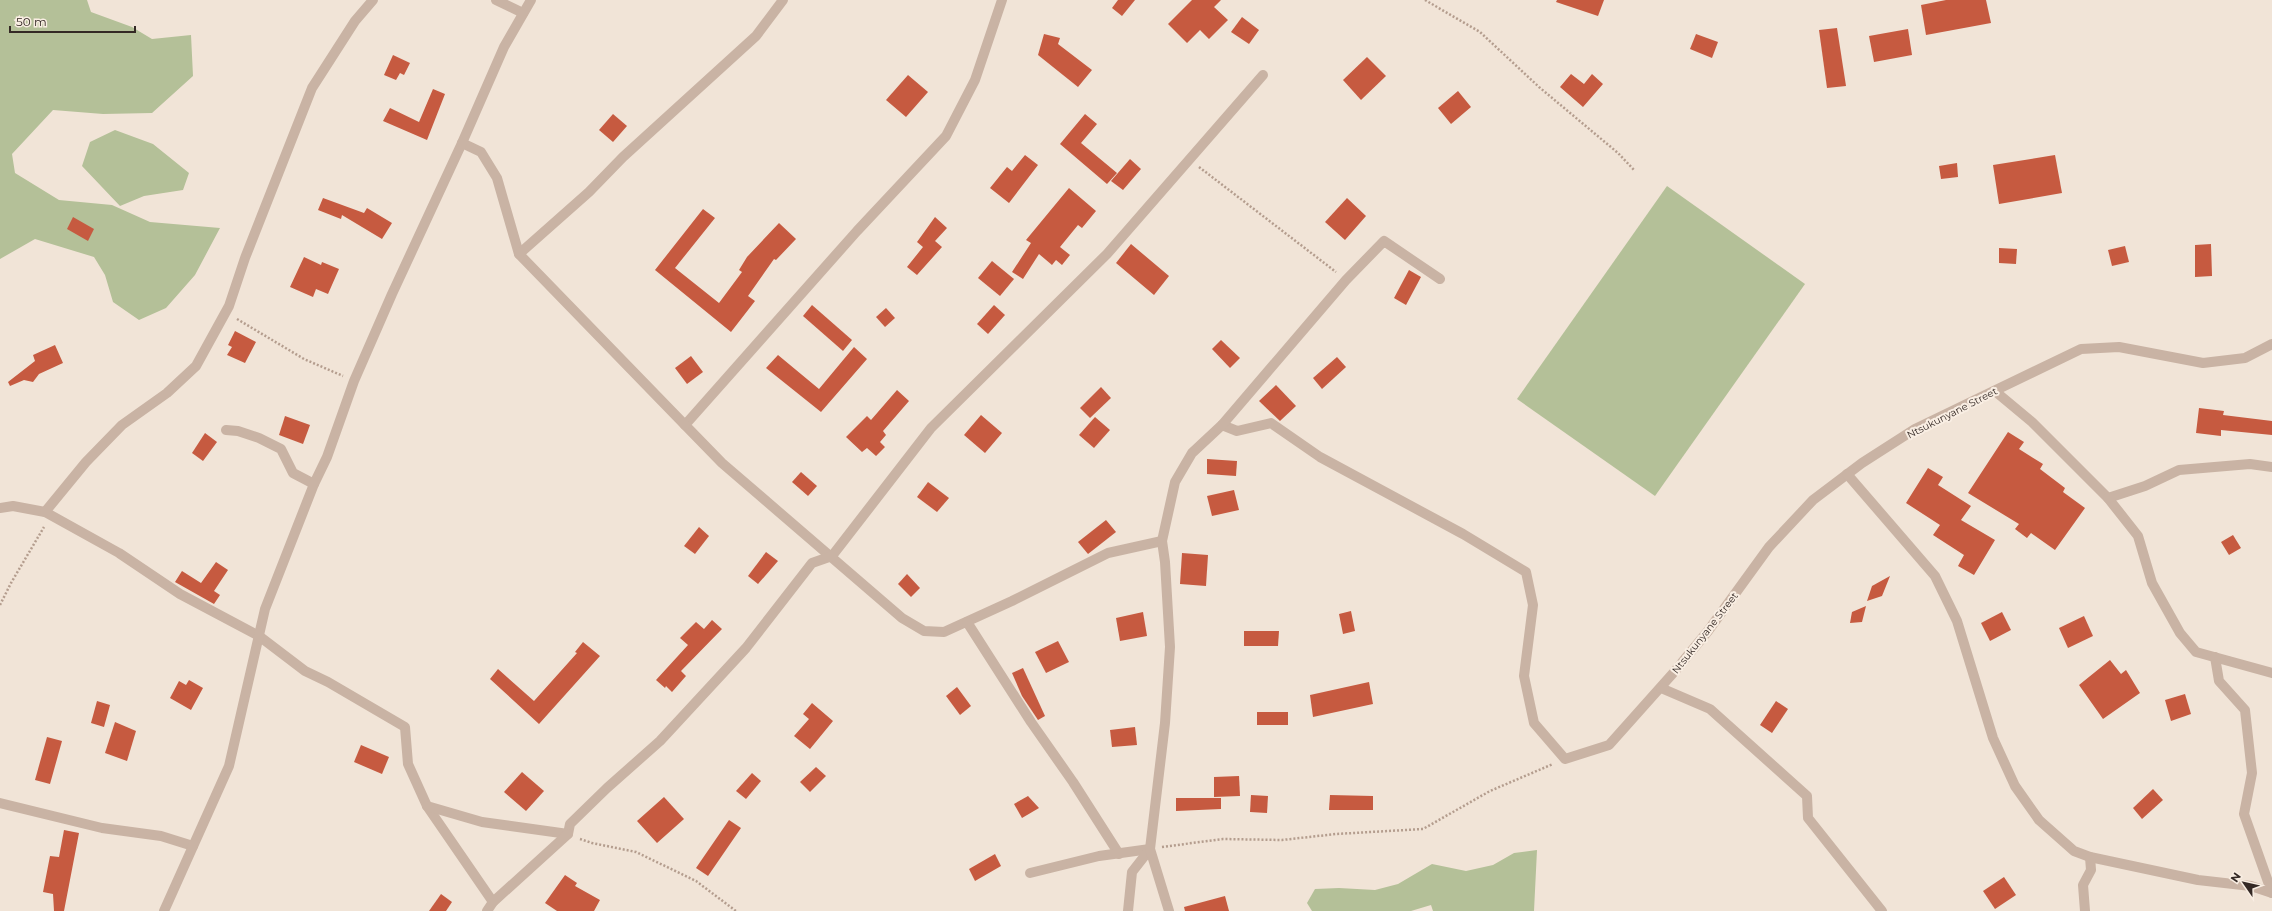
<svg xmlns="http://www.w3.org/2000/svg" width="2272" height="911" viewBox="0 0 2272 911" font-family="Montserrat,sans-serif">
  <style>
    .green { fill: #b4c098 }
    .building { fill: #c65a40 }
    .lines { fill: none; stroke-linecap: round; stroke-linejoin: round }
    .path { stroke: #b49d8e; stroke-width: 2.5; stroke-dasharray: 2 2; stroke-linecap: butt }
    .minor { stroke: #c9b3a4; stroke-width: 10 }
    .labels { text-anchor: middle; dominant-baseline: central; stroke-width: 4; stroke-linejoin: round; paint-order: stroke }
    .street-label { font-size: 10px; fill: #342925; stroke: #f9eee3 }
  </style>
  <rect width="100%" height="100%" fill="#f1e4d7"/>
  <!-- green -->
  <g class="green">
    <path d="M0 0H87L91 12 132 27 152 39 191 35 193 76 152 113 103 114 53 110 12 154 15 173 59 200 112 205 150 222 220 228 195 275 166 308 139 320 113 302 105 275 94 257 35 239 0 259Z"/>
    <path d="M115 130 153 144 189 173 183 190 144 196 120 206 82 166 90 142Z"/>
    <path d="M1667 186 1805 284 1655 496 1517 399Z"/>
    <path d="M1537 850 1534 911H1433L1431 905 1411 911H1312L1307 903 1315 889 1339 888 1375 890 1398 884 1432 864 1466 871 1493 865 1514 853Z"/>
  </g>
  <!-- building -->
  <g class="building">
    <path d="M1118 0H1135L1122 16 1112 8Z"/>
    <path d="M1192 0H1221L1214 7 1228 20 1209 39 1200 30 1187 43 1168 24Z"/>
    <path d="M1557 0H1604L1598 16 1556 2Z"/>
    <path d="M1946 0H1986L1991 23 1926 35 1921 5Z"/>
    <path d="M1242 17 1259 30 1249 44 1231 32Z"/>
    <path d="M1837 28 1846 86 1827 88 1819 30Z"/>
    <path d="M1908 29 1912 55 1874 62 1869 36Z"/>
    <path d="M1044 34 1060 38 1058 44 1092 70 1078 87 1038 55Z"/>
    <path d="M1696 34 1718 42 1712 58 1690 49Z"/>
    <path d="M393 55 410 63 404 75 400 73 396 80 384 75Z"/>
    <path d="M1367 57 1386 76 1361 100 1343 80Z"/>
    <path d="M1571 74 1584 84 1592 74 1603 84 1583 107 1560 87Z"/>
    <path d="M908 75 928 92 906 117 886 100Z"/>
    <path d="M433 89 445 94 427 140 383 121 390 108 419 122Z"/>
    <path d="M1458 91 1471 107 1451 124 1438 108Z"/>
    <path d="M613 114 627 126 613 142 599 130Z"/>
    <path d="M1085 114 1097 124 1081 143 1117 173 1107 184 1060 144Z"/>
    <path d="M1025 155 1038 165 1009 203 990 188 1007 167 1012 171Z"/>
    <path d="M2055 155 2062 193 1999 204 1993 165Z"/>
    <path d="M1130 159 1141 169 1123 190 1111 181Z"/>
    <path d="M1957 163 1958 177 1941 179 1939 166Z"/>
    <path d="M1069 188 1096 211 1082 228 1078 225 1060 247 1070 255 1062 265 1056 260 1052 265 1039 254 1023 279 1012 272 1031 243 1026 240Z"/>
    <path d="M323 198 364 213 367 208 392 223 382 239 342 215 341 219 318 210Z"/>
    <path d="M1347 198 1366 216 1345 240 1325 222Z"/>
    <path d="M703 209 715 218 675 268 719 303 742 272 739 270 747 257 779 223 796 239 776 260 774 259 748 296 755 301 731 332 655 270Z"/>
    <path d="M73 217 94 229 88 241 67 229Z"/>
    <path d="M935 217 947 228 935 241 942 247 917 275 907 267 923 247 917 242Z"/>
    <path d="M1131 244 1169 276 1154 295 1116 263Z"/>
    <path d="M2211 244 2212 276 2195 277V245Z"/>
    <path d="M2125 246 2129 262 2112 266 2108 250Z"/>
    <path d="M1999 248 2017 249 2016 264 1999 263Z"/>
    <path d="M304 257 321 265 322 262 339 269 328 294 316 289 313 297 290 287Z"/>
    <path d="M992 261 1014 279 1000 296 978 278Z"/>
    <path d="M1409 270 1421 277 1406 305 1394 298Z"/>
    <path d="M812 305 852 340 843 351 803 316Z"/>
    <path d="M994 305 1005 315 988 334 977 324Z"/>
    <path d="M886 308 895 318 885 327 876 317Z"/>
    <path d="M235 331 256 342 245 363 227 355 232 347 228 345Z"/>
    <path d="M1221 340 1240 358 1230 368 1212 349Z"/>
    <path d="M55 345 63 363 39 374 33 382 24 380 10 386 8 382 35 361 33 355Z"/>
    <path d="M854 347 867 359 821 412 766 368 778 355 819 389Z"/>
    <path d="M691 356 703 372 687 384 675 368Z"/>
    <path d="M1337 357 1346 367 1322 389 1313 378Z"/>
    <path d="M1276 385 1296 406 1280 421 1259 401Z"/>
    <path d="M1101 387 1111 398 1090 418 1080 408Z"/>
    <path d="M897 390 909 401 883 431 886 435 880 442 885 447 876 456 867 448 862 452 846 437 867 416 871 420Z"/>
    <path d="M2199 408 2224 411 2223 415 2272 421V435L2221 430V436L2196 433Z"/>
    <path d="M981 415 1002 433 985 453 964 435Z"/>
    <path d="M285 416 310 425 303 444 279 435Z"/>
    <path d="M1095 417 1110 430 1094 448 1079 435Z"/>
    <path d="M2008 432 2024 442 2019 449 2043 464 2040 469 2065 488 2063 492 2085 508 2055 550 2031 533 2027 538 2015 529 2019 524 1968 493Z"/>
    <path d="M205 433 217 442 203 461 192 453Z"/>
    <path d="M1207 459 1237 461 1236 476 1207 474Z"/>
    <path d="M1928 468 1943 477 1938 485 1971 506 1961 520 1995 540 1974 575 1958 566 1964 555 1933 535 1940 525 1906 503Z"/>
    <path d="M801 472 817 486 808 496 792 482Z"/>
    <path d="M928 482 949 498 937 512 917 497Z"/>
    <path d="M1234 490 1239 510 1212 516 1207 496Z"/>
    <path d="M1106 520 1116 532 1088 554 1078 542Z"/>
    <path d="M699 527 709 536 695 554 684 546Z"/>
    <path d="M2233 535 2241 548 2229 555 2221 542Z"/>
    <path d="M766 552 778 561 758 584 748 576Z"/>
    <path d="M1182 553 1208 555 1206 586 1180 584Z"/>
    <path d="M216 562 228 570 214 591 220 595 214 604 175 582 182 571 201 583Z"/>
    <path d="M907 574 920 588 911 597 898 584Z"/>
    <path d="M1890 576 1882 596 1867 601 1872 586Z"/>
    <path d="M1866 606 1862 622 1850 623 1852 612Z"/>
    <path d="M1351 611 1355 631 1343 634 1339 614Z"/>
    <path d="M1143 612 1147 636 1120 641 1116 618Z"/>
    <path d="M2002 612 2011 630 1990 641 1981 623Z"/>
    <path d="M2084 616 2093 636 2068 648 2059 628Z"/>
    <path d="M712 620 722 629 681 671 686 676 672 692 666 686 665 688 656 680 688 645 680 638 696 622 704 629Z"/>
    <path d="M1244 631H1279L1278 646H1244Z"/>
    <path d="M1058 641 1069 662 1046 673 1035 652Z"/>
    <path d="M583 642 600 656 539 724 490 679 498 669 534 701 577 653 575 652Z"/>
    <path d="M2110 660 2121 674 2126 670 2140 693 2103 719 2079 685Z"/>
    <path d="M1023 668 1045 716 1038 720 1022 696 1012 673Z"/>
    <path d="M189 680 203 688 191 710 170 698 179 681 186 685Z"/>
    <path d="M1369 682 1373 704 1313 717 1310 695Z"/>
    <path d="M957 687 971 706 960 715 946 696Z"/>
    <path d="M2185 694 2191 714 2171 721 2165 700Z"/>
    <path d="M97 701 110 705 104 727 91 723Z"/>
    <path d="M1776 701 1788 709 1772 733 1760 725Z"/>
    <path d="M812 703 833 721 810 749 794 736 809 719 803 714Z"/>
    <rect x="1257" y="712" width="31" height="13"/>
    <path d="M115 722 136 731 127 761 105 753Z"/>
    <path d="M1135 727 1137 745 1112 747 1110 730Z"/>
    <path d="M47 737 62 741 50 784 35 780Z"/>
    <path d="M361 745 389 757 382 774 354 762Z"/>
    <path d="M816 767 826 776 810 792 800 782Z"/>
    <path d="M522 772 544 791 526 811 504 792Z"/>
    <path d="M752 773 761 781 746 799 736 791Z"/>
    <path d="M1239 776 1240 796 1214 797V777Z"/>
    <path d="M2153 789 2163 800 2142 819 2133 808Z"/>
    <path d="M1251 795 1268 796 1267 813 1250 812Z"/>
    <path d="M1330 795 1373 796V810H1329Z"/>
    <path d="M1028 796 1039 808 1022 818 1014 804Z"/>
    <path d="M664 797 684 819 657 843 637 821Z"/>
    <path d="M1176 798H1221V809L1176 811Z"/>
    <path d="M729 820 741 828 708 876 696 868Z"/>
    <path d="M64 830 79 833 64 911H54L53 894 43 892 50 856 59 857Z"/>
    <path d="M995 854 1001 866 975 881 969 869Z"/>
    <path d="M565 875 577 883 575 886 600 900 594 911H557L545 903Z"/>
    <path d="M2004 877 2016 895 1995 909 1983 891Z"/>
    <path d="M441 894 452 902 446 911H429Z"/>
    <path d="M1225 896 1229 911H1185L1184 907Z"/>
  </g>
  <g class="lines">
    <!-- path -->
    <g class="path">
      <path d="M1425 0 1480 32 1539 87 1618 153 1635 171"/>
      <path d="M1199 167 1336 272"/>
      <path d="M237 319 304 359 343 376"/>
      <path d="M0 605 11 583 44 527"/>
      <path d="M580 839 592 843 636 852 696 881 736 911"/>
      <path d="M1162 847 1223 839 1282 840 1336 834 1423 829 1490 791 1553 764"/>
    </g>
    <!-- minor -->
    <g class="minor">
      <path d="M496 0 523 13"/>
      <path d="M1002 0 975 80 946 136 857 231 685 425 722 463 902 618 924 631 944 632 1012 601 1108 553 1162 541"/>
      <path d="M462 143 481 152 497 178 519 254 685 425"/>
      <path d="M519 254 589 192 623 157 756 36 783 0"/>
      <path d="M1996 392 2032 422 2108 498 2138 536 2152 583 2180 633 2196 652 2272 673"/>
      <path d="M1222 425 1237 431 1271 423 1320 457 1463 534 1526 572 1533 605 1524 676 1534 723 1565 759 1609 745 1675 671 1708 631 1769 547 1813 500 1862 463 1915 429 2081 349 2119 347 2203 363 2245 358 2272 344"/>
      <path d="M226 430 238 431 259 438 281 449 293 473 314 484"/>
      <path d="M1847 474 1935 576 1957 621 1993 738 2015 786 2039 820 2074 851 2090 857 2198 880 2251 886 2272 893"/>
      <path d="M2108 498 2145 486 2179 470 2250 464 2272 467"/>
      <path d="M0 508 13 506 45 512 119 553 180 594 259 636 305 671 328 682 405 727 408 764 427 806 493 902"/>
      <path d="M45 512 86 462 122 425 167 393 196 366 229 306 245 258 312 88 355 21 373 0"/>
      <path d="M967 622 1031 722 1073 782 1119 854"/>
      <path d="M2215 657 2219 681 2245 710 2252 773 2244 814 2272 893"/>
      <path d="M1661 688 1710 709 1807 796 1808 818 1882 911"/>
      <path d="M0 803 102 828 161 836 193 846"/>
      <path d="M427 806 482 822 568 834 570 824 607 788 660 741 746 648 812 563 832 556 931 428 1107 254 1263 75"/>
      <path d="M1030 873 1099 856 1150 849"/>
      <path d="M164 911 229 766 265 609 314 484 327 457 354 381 392 294 462 143 504 47 531 0"/>
      <path d="M487 911 493 902 568 834"/>
      <path d="M1128 911 1132 872 1150 849"/>
      <path d="M1169 911 1150 849 1165 723 1170 647 1165 562 1162 541 1175 482 1192 453 1222 425 1346 280 1384 241 1440 279"/>
      <path d="M2085 911 2083 885 2091 870 2090 857"/>
    </g>
  </g>
  <g class="labels">
    <!-- street labels -->
    <g class="street-label">
      <text transform="translate(1952 413) rotate(-27)">Ntsukunyane Street</text>
      <text transform="translate(1705 633) rotate(-52)">Ntsukunyane Street</text>
    </g>
  </g>
  <!-- north arrow -->
  <g transform="translate(2244 883) rotate(304)" stroke="#f9eee3" stroke-width="3" paint-order="stroke">
  <path d="M0-3L7 15L0 10L-7 15Z" fill="#342925"/>
  <text y="-6" font-size="11" font-weight="bold" text-anchor="middle" fill="#342925">N</text>
  </g>
  <!-- scale -->
  <path d="M10 26v6h125v-6" fill="none" stroke="#342925" stroke-width="2"/>
  <text x="16" y="26" font-size="12" fill="#342925" stroke="#f9eee3" stroke-width="3" paint-order="stroke">50 m</text>
</svg>
